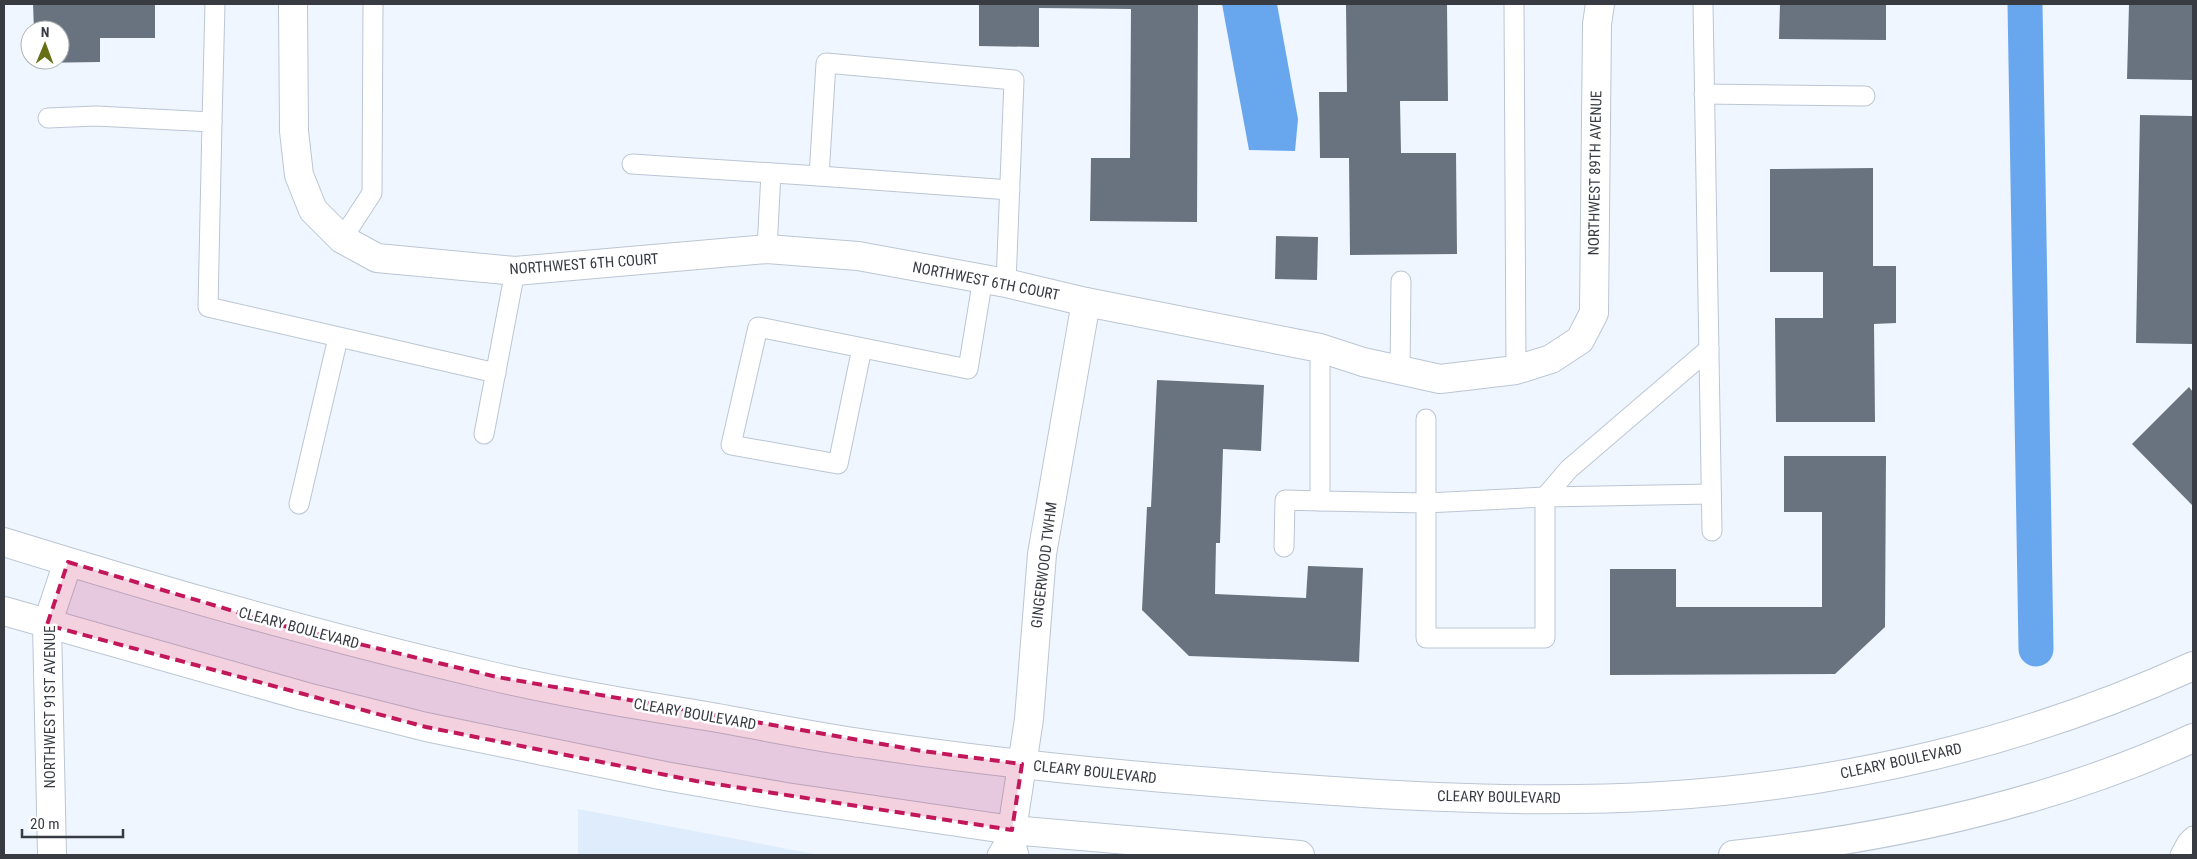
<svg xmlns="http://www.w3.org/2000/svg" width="2197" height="859" viewBox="0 0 2197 859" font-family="'Roboto Condensed',sans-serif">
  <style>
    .built { fill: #deecfc }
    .water { fill: #68a7ee }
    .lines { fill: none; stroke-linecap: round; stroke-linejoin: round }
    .canal { stroke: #68a7ee; stroke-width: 35 }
    .building { fill: #697380 }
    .service-casing { stroke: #bbc6d4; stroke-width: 21 }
    .minor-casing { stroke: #bbc6d4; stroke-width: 30 }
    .tertiary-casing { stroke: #bbc6d4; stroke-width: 30 }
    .service { stroke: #fff; stroke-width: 19 }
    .minor { stroke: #fff; stroke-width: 28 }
    .tertiary { stroke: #fff; stroke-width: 28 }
    .marked { fill: #c2185b; fill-opacity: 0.2; stroke: #c2185b; stroke-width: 4; stroke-dasharray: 10 6; stroke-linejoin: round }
    .labels { text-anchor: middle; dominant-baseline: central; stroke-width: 5; stroke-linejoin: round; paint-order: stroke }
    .street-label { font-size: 15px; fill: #383c42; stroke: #fff }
  </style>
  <rect width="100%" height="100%" fill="#eff6ff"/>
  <!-- built -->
  <path class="built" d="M578 809 820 855H578Z"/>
  <!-- water -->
  <path class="water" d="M1222 4H1277L1298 119 1295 151 1249 150Z"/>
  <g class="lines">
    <!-- canal -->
    <path class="canal" d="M2025 4 2036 649"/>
  </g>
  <!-- building -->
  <g class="building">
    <path d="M33 4H155V38H100V62L34 63V60H60V30H34Z"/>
    <path d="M979 4H1198L1197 222 1090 221 1091 158H1130L1131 9 1039 8V47L979 46Z"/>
    <path d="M1447 4 1448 101H1400L1401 153H1456L1457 254 1350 255 1349 158H1320L1319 92H1347L1346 5Z"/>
    <path d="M1780 4H1886V40L1779 39Z"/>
    <path d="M2129 4H2193V80L2127 79Z"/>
    <path d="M2140 115 2193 116V344L2136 343Z"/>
    <path d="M1873 168V266H1896V323L1874 324 1875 422H1776L1775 318H1823V272H1770V169Z"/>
    <path d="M1276 236 1318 237 1317 280 1275 279Z"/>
    <path d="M1157 380 1264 385 1261 451 1223 449 1220 543H1216L1215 594 1306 598 1308 566 1363 568 1359 662 1189 656 1142 610 1147 507H1151Z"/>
    <path d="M2189 387 2193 392V506L2132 444Z"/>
    <path d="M1784 456H1886L1885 627 1835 674 1610 675V569H1676V607H1822V512H1784Z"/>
  </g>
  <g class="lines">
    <!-- service casing -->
    <g class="service-casing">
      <g id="service">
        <path d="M1514 4 1516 370"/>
        <path d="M1703 4 1712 531"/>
        <path d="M1704 94 1865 96"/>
        <path d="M48 118 96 116 212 122 208 307 496 373"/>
        <path d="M212 122 215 4"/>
        <path d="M632 164 819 176 826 63 1014 80 1006 283"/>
        <path d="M819 176 1010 190"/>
        <path d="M342 239 372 193 373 4"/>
        <path d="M767 249 771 173"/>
        <path d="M862 348 838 464 731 445 758 327 968 369 983 278"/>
        <path d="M1320 348V501L1426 503 1545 497 1711 494"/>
        <path d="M1400 370 1401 281"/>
        <path d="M1426 419V638H1545V497L1569 469 1709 349"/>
        <path d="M484 434 515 271"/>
        <path d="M299 504 338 338"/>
        <path d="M1284 547 1285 500 1320 501"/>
        <path d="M1012 830 1019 855"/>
        <path d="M997 855 1012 830"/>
        <path d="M2180 855 2187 842 2193 836"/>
      </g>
    </g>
    <!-- minor casing -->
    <g class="minor-casing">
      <g id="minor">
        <path d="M293 4 294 131 299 175 313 210 342 239 377 258 515 271 767 249 858 256 1006 283 1086 302 1320 348 1363 362 1440 379 1516 370 1551 359 1580 340 1594 313 1597 24 1600 4"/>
        <path d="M1012 830 1029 719 1042 554 1086 302"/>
        <path d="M52 855 47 625 68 562"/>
      </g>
    </g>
    <!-- tertiary casing -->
    <g class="tertiary-casing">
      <g id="tertiary">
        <path d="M4 542C165 592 327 638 491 676 564 693 638 705 712 717 763 726 815 737 867 744 982 761 1097 773 1213 782 1362 794 1513 805 1662 796 1845 785 2026 742 2193 666"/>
        <path d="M4 611 303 696 426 727 665 776 786 797 1012 830 1300 855"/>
        <path d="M1733 855C1891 838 2049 804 2193 738"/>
      </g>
    </g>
    <!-- service -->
    <use href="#service" class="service"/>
    <!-- minor -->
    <use href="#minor" class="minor"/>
    <!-- tertiary -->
    <use href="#tertiary" class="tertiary"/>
  </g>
  <!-- marked area -->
  <path class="marked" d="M68 562 284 626 497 677 922 751 1022 764 1012 830 696 781 426 727 47 625Z"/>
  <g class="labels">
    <!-- street labels -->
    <g class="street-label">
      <text transform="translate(1595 173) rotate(-89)">NORTHWEST 89TH AVENUE</text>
      <text transform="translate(584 264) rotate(-4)">NORTHWEST 6TH COURT</text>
      <text transform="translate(986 281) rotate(11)">NORTHWEST 6TH COURT</text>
      <text transform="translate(1044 565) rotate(-83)">GINGERWOOD TWHM</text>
      <text transform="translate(299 628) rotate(15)">CLEARY BOULEVARD</text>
      <text transform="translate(50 707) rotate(-90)">NORTHWEST 91ST AVENUE</text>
      <text transform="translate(695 714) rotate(10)">CLEARY BOULEVARD</text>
      <text transform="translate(1901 761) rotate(-12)">CLEARY BOULEVARD</text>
      <text transform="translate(1095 772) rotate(6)">CLEARY BOULEVARD</text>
      <text transform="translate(1499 797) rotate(1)">CLEARY BOULEVARD</text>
    </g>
  </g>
  <!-- border -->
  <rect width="2197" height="859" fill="none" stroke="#383c42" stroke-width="10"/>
  <!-- north arrow -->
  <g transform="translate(45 45) rotate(1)"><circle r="24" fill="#ffffff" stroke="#afb1b3"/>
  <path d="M0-4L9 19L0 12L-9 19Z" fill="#666f16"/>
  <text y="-8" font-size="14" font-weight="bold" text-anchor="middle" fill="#383c42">N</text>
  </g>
  <!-- scale -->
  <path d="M22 829v8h101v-8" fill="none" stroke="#383c42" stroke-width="2.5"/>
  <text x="30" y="829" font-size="15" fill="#383c42" stroke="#ffffff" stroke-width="4" paint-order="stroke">20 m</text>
</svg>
